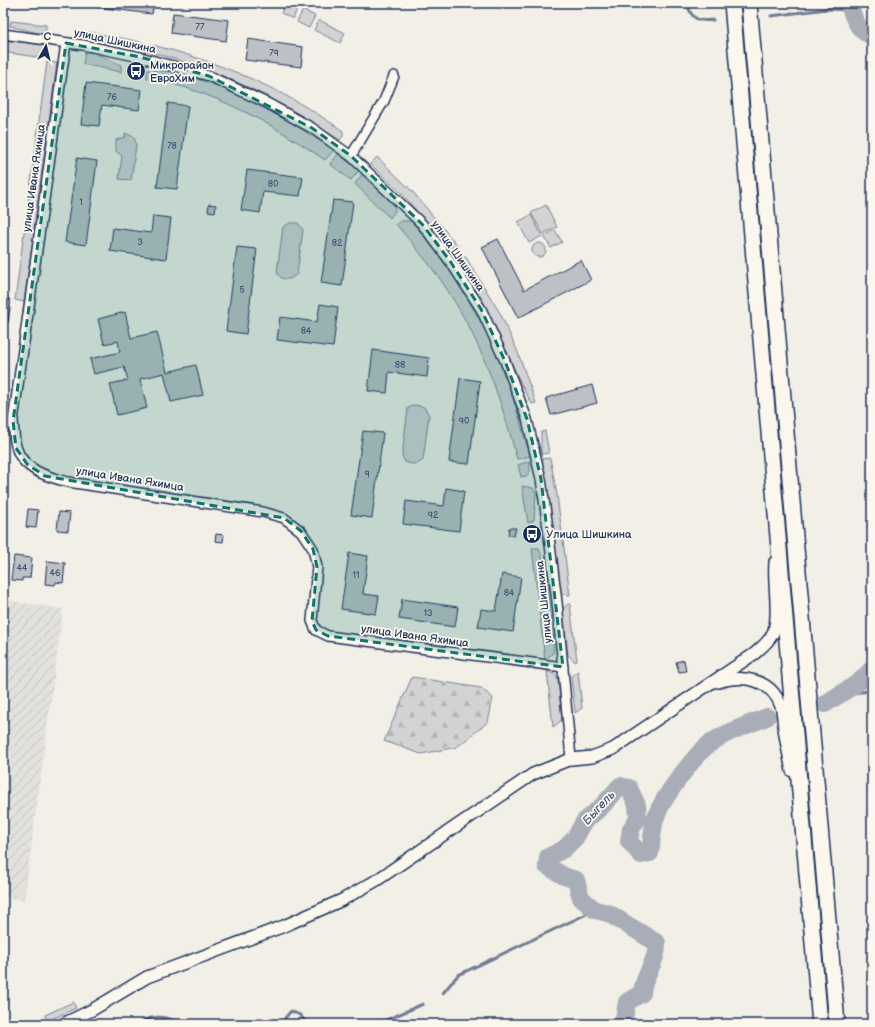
<svg xmlns="http://www.w3.org/2000/svg" width="875" height="1027" viewBox="0 0 875 1027" font-family="'Balsamiq Sans',sans-serif">
  <style>
    .industrial { fill: url(#industrial-furrows) }
    .green { fill: #d2d3d2; stroke: #768198 }
    .forest { fill: url(#forest-firs); stroke: #768198 }
    .lines { fill: none; stroke-linecap: round; stroke-linejoin: round }
    .stream { stroke: #707b93; stroke-width: 3 }
    .river { stroke: #a9adb7; stroke-width: 18 }
    .building { fill: #bdc0c4; stroke: #1b2f5e }
    .minor-casing { stroke: #1b2f5e; stroke-width: 12 }
    .tertiary-casing { stroke: #1b2f5e; stroke-width: 14 }
    .trunk-casing { stroke: #1b2f5e; stroke-width: 18 }
    .minor { stroke: #fbf7ec; stroke-width: 9 }
    .tertiary { stroke: #fbf7ec; stroke-width: 11 }
    .trunk { stroke: #fbf7ec; stroke-width: 15 }
    .marked { fill: #0f766e; fill-opacity: 0.2; stroke: #0f766e; stroke-width: 3; stroke-dasharray: 8 5; stroke-linejoin: round }
    .labels { text-anchor: middle; dominant-baseline: central; stroke-width: 3.5; stroke-linejoin: round; paint-order: stroke }
    .number-label { font-size: 9px; fill: #445378 }
    .street-label { font-size: 11px; fill: #1b2f5e; stroke: #fbf7ec }
    .poi-label { font-size: 11px; fill: #1b2f5e; stroke: #fbf7ec; text-anchor: start }
    .water-label { font-size: 12px; font-style: italic; fill: #465579; stroke: #fbf7ec }
  </style>
  <defs>
    <pattern id="industrial-furrows" width="10" height="10" patternUnits="userSpaceOnUse"><rect width="10" height="10" fill="#e2e1dc"/><path d="M-1 1l2-2M0 10L10 0M9 11l2-2" fill="none" stroke="#c1c1bf"/></pattern>
    <pattern id="forest-firs" width="22" height="20" patternUnits="userSpaceOnUse"><rect width="22" height="20" fill="#d2d3d2"/><path d="M5 1l3.5 6h-7zM16 11l3.5 6h-7z" fill="#b4b5b7"/></pattern>
  </defs>
  <rect width="100%" height="100%" fill="#f2efe6"/>
  <filter id="ink" filterUnits="userSpaceOnUse"><feTurbulence type="fractalNoise" baseFrequency=".025" numOctaves="2"/><feDisplacementMap in="SourceGraphic" scale="8" xChannelSelector="R" yChannelSelector="G"/><feConvolveMatrix kernelMatrix="1 2 1 2 8 2 1 2 1" color-interpolation-filters="sRGB"/></filter>
  <g filter="url(#ink)">
    <!-- industrial -->
    <path class="industrial" d="M3 600 63 609 24 900 3 897Z"/>
    <!-- green -->
    <g class="green">
      <path d="M286 3H291L298 7 293 19 281 13Z"/>
      <path d="M303 10 315 16 309 28 297 22Z"/>
      <path d="M319 20 345 33 340 43 314 30Z"/>
      <path d="M11 21 46 25V35L10 26Z"/>
      <path d="M88 32C182 47 265 76 343 131V136L340 140C284 104 236 77 172 58 144 49 114 46 86 40Z"/>
      <path d="M3 40 45 45 43 58 3 52Z"/>
      <path d="M85 52 95 53 121 65V72L83 64Z"/>
      <path d="M47 62 57 63 24 302 15 300Z"/>
      <path d="M147 70 179 72 233 92 290 122 334 150 325 160C271 123 212 90 147 78Z"/>
      <path d="M125 133 134 137 136 145 131 180 119 179 122 156 116 151V140L125 137Z"/>
      <path d="M338 154 359 170 351 180 330 164Z"/>
      <path d="M377 157 412 191 459 247 456 248 447 246 402 194 370 164Z"/>
      <path d="M363 173 394 201 395 211 390 218 355 184Z"/>
      <path d="M546 205 557 227 543 234 531 213Z"/>
      <path d="M531 215 542 236 529 243 518 222Z"/>
      <path d="M401 221H411C446 261 476 308 498 357 512 389 520 423 530 456L517 459C502 403 484 349 453 299 437 272 416 248 396 224Z"/>
      <path d="M290 223H298L303 230 297 274 290 279C283 279 280 279 277 272L283 227Z"/>
      <path d="M555 230 562 242 551 248 544 236Z"/>
      <circle cx="539" cy="250" r="7"/>
      <path d="M465 256 500 313 517 350 536 403 532 404C511 368 498 327 477 290 471 280 460 270 462 258Z"/>
      <path d="M415 405 424 407 429 415 423 460C417 465 413 465 405 462L402 456 408 408Z"/>
      <path d="M545 431 549 453 541 454V432Z"/>
      <path d="M550 458 557 495 570 595 562 594 560 591 553 530 541 459Z"/>
      <path d="M530 461V472L526 476 521 477 518 465Z"/>
      <path d="M522 486 533 488 536 493 534 520 528 523Z"/>
      <path d="M532 548H539L547 574 554 642 553 653 545 660Z"/>
      <path d="M568 604H570L577 661 575 662 568 655 563 609Z"/>
      <path d="M547 671 556 675 558 680 562 720 553 727Z"/>
      <path d="M578 671 582 708 575 713 571 676Z"/>
      <path d="M73 1002 76 1008 47 1021 45 1015Z"/>
    </g>
    <!-- forest -->
    <path class="forest" d="M412 677 481 688 493 698 488 722 457 747 421 754 384 741Z"/>
    <g class="lines">
      <!-- stream -->
      <g class="stream">
        <path d="M687 3C691 19 698 22 713 20"/>
        <path d="M771 16 827 9 851 10"/>
        <path d="M840 694 872 691"/>
        <path d="M443 993 458 975 595 910"/>
        <path d="M140 1024C151 1013 169 1017 181 1024"/>
        <path d="M186 1024 189 1022 192 1024"/>
        <path d="M285 1024V1018L291 1011 300 1015 307 1024"/>
        <path d="M377 1024 423 1004"/>
      </g>
      <!-- river -->
      <g class="river">
        <path d="M849 3C852 15 858 33 872 35"/>
        <path d="M825 704 859 682 872 669"/>
        <path d="M623 1024 627 1002 642 993C643 975 658 961 657 943L608 913 595 910 581 898 576 880 564 876 547 866 548 857 564 849 575 838 584 822 603 805 620 786 629 788 637 805 638 818 631 829 629 841 641 855 650 853C652 842 652 830 655 820 659 802 694 756 708 745 725 732 747 725 767 717"/>
      </g>
    </g>
    <!-- building -->
    <g class="building">
      <path d="M97 3H154L152 14 96 7Z"/>
      <path d="M173 13 229 20 226 41 171 33Z"/>
      <path d="M248 39 303 47 301 67 245 60Z"/>
      <path d="M86 83 142 90 139 110 102 105 99 126 81 124Z"/>
      <path d="M168 103 188 106 177 189 157 187Z"/>
      <path d="M77 158 97 161 86 245 65 242Z"/>
      <path d="M247 170 303 177 300 196 263 192 260 213 241 210Z"/>
      <path d="M333 200 353 202 342 286 321 283Z"/>
      <path d="M209 204 216 205 215 212 208 211Z"/>
      <path d="M153 216 171 218 166 259 110 251 113 228 151 233Z"/>
      <path d="M498 239 524 290 581 260 591 280 518 318 482 247Z"/>
      <path d="M237 247 257 249 246 334 226 331Z"/>
      <path d="M320 304 338 307 333 347 277 340 280 317 317 322Z"/>
      <path d="M125 312 131 338 157 332 167 372 196 365 203 395 171 402 164 373 140 379 147 408 117 415 110 384 128 380 124 367 94 374 90 359 120 352 118 341 104 344 98 319Z"/>
      <path d="M373 350 429 358 427 377 389 372 387 393 368 391Z"/>
      <path d="M460 378 480 381 469 464 449 462Z"/>
      <path d="M592 385 597 403 551 415 546 398Z"/>
      <path d="M363 431 383 433 372 518 351 515Z"/>
      <path d="M446 488 464 491 459 531 403 524 406 501 444 506Z"/>
      <path d="M3 507H7L6 520H3Z"/>
      <path d="M28 509 38 510 36 528 26 527Z"/>
      <path d="M59 512 70 513 68 531 57 530Z"/>
      <path d="M509 528H516L514 536 508 535Z"/>
      <path d="M216 534 224 535 223 542 215 541Z"/>
      <path d="M349 553 368 556 363 594 379 596 376 614 341 609Z"/>
      <path d="M14 556 32 558 30 578H22V581L11 580Z"/>
      <path d="M47 561 65 563 63 583 56 582 55 585 45 584Z"/>
      <path d="M502 574 521 577 513 632 478 627 481 609 496 611Z"/>
      <path d="M402 599 458 607 455 627 399 619Z"/>
      <path d="M684 660 686 671 679 672 676 662Z"/>
    </g>
    <g class="lines">
      <!-- minor casing -->
      <g class="minor-casing">
        <g id="minor">
          <path d="M3 34 83 45 140 57 209 76 267 103 312 128 351 156 422 224 450 261 481 309 505 361 527 419 541 479 548 528 557 602 571 759"/>
          <path d="M66 43 13 421C14 429 14 439 16 446 22 470 48 477 68 482L263 512 284 518 301 531 313 549 317 567 312 621 316 630 328 636 563 667"/>
          <path d="M351 156 384 101 394 76"/>
          <path d="M3 303H5L3 320"/>
        </g>
      </g>
      <!-- tertiary casing -->
      <g class="tertiary-casing">
        <g id="tertiary">
          <path d="M718 682C743 674 771 679 781 706 783 713 783 721 784 728 786 742 789 756 792 771"/>
          <path d="M63 1024 92 1010 147 977 284 926 342 900 377 880 533 774 571 759 592 757 613 749 754 654C761 648 769 642 773 633 780 616 773 582 775 562"/>
        </g>
      </g>
      <!-- trunk casing -->
      <g class="trunk-casing">
        <g id="trunk">
          <path d="M732 3 820 1024"/>
          <path d="M749 3 837 1024"/>
        </g>
      </g>
      <!-- minor -->
      <use href="#minor" class="minor"/>
      <!-- tertiary -->
      <use href="#tertiary" class="tertiary"/>
      <!-- trunk -->
      <use href="#trunk" class="trunk"/>
    </g>
  </g>
  <!-- marked area -->
  <path class="marked" d="M66 43 140 57 209 76 312 128 351 156 422 224 450 261 481 309 505 361 527 419 541 479 563 667 328 636 316 630 312 621 317 567 313 549 301 531 284 518 45 476 27 464 16 448 13 421Z"/>
  <!-- icons -->
  <defs>
    <g id="bus-disc" transform="scale(1)"><circle r="9.5" fill="#1b2f5e" stroke="#fbf7ec"/><path d="M-5-6H5V4H4V6H2V4H-2V6H-4V4H-5ZM-3.5-4V0h7V-4ZM-3.5 1.2v1.5H-2V1.2ZM2 1.2v1.5H3.5V1.2Z" fill="#fff"/></g>
  </defs>
  <g fill-rule="evenodd">
    <use href="#bus-disc" x="136" y="71"/>
    <use href="#bus-disc" x="532" y="534"/>
  </g>
  <g class="labels">
    <!-- number labels -->
    <g class="number-label">
      <text x="200" y="27">77</text>
      <text x="274" y="53">79</text>
      <text x="112" y="97">76</text>
      <text x="172" y="146">78</text>
      <text x="273" y="184">80</text>
      <text x="81" y="202">1</text>
      <text x="140" y="242">3</text>
      <text x="337" y="243">82</text>
      <text x="242" y="290">5</text>
      <text x="306" y="331">84</text>
      <text x="400" y="365">88</text>
      <text x="464" y="421">90</text>
      <text x="367" y="474">9</text>
      <text x="433" y="515">92</text>
      <text x="22" y="568">44</text>
      <text x="55" y="573">46</text>
      <text x="356" y="575">11</text>
      <text x="509" y="593">84</text>
      <text x="428" y="613">13</text>
    </g>
    <!-- street labels -->
    <g class="street-label">
      <text transform="translate(115 41) rotate(12)">улица Шишкина</text>
      <text transform="translate(34 178) rotate(-82)">улица Ивана Яхимца</text>
      <text transform="translate(458 256) rotate(55)">улица Шишкина</text>
      <text transform="translate(130 479) rotate(9)">улица Ивана Яхимца</text>
      <text transform="translate(544 602) rotate(-96)">улица Шишкина</text>
      <text transform="translate(415 636) rotate(8)">улица Ивана Яхимца</text>
    </g>
    <!-- poi labels -->
    <g class="poi-label">
      <text x="150" y="65">Микрорайон<tspan x="150" dy="13">ЕвроХим</tspan></text>
      <text x="546" y="534">Улица Шишкина</text>
    </g>
    <!-- water labels -->
    <g class="water-label">
      <text transform="translate(599 808) rotate(-47)">Быгель</text>
    </g>
  </g>
  <!-- margin -->
  <rect width="875" height="1027" fill="none" stroke="#fbf7ec" stroke-width="16"/>
  <rect x="8" y="8" width="859" height="1011" fill="none" stroke="#1b2f5e" stroke-width="1.5" filter="url(#ink)"/>
  <!-- north arrow -->
  <g transform="translate(46 46) rotate(8)" stroke="#fbf7ec" stroke-width="3" paint-order="stroke">
  <path d="M0-3L7 15L0 10L-7 15Z" fill="#1b2f5e"/>
  <text y="-6" font-size="11" font-weight="bold" text-anchor="middle" fill="#1b2f5e">С</text>
  </g>
</svg>
